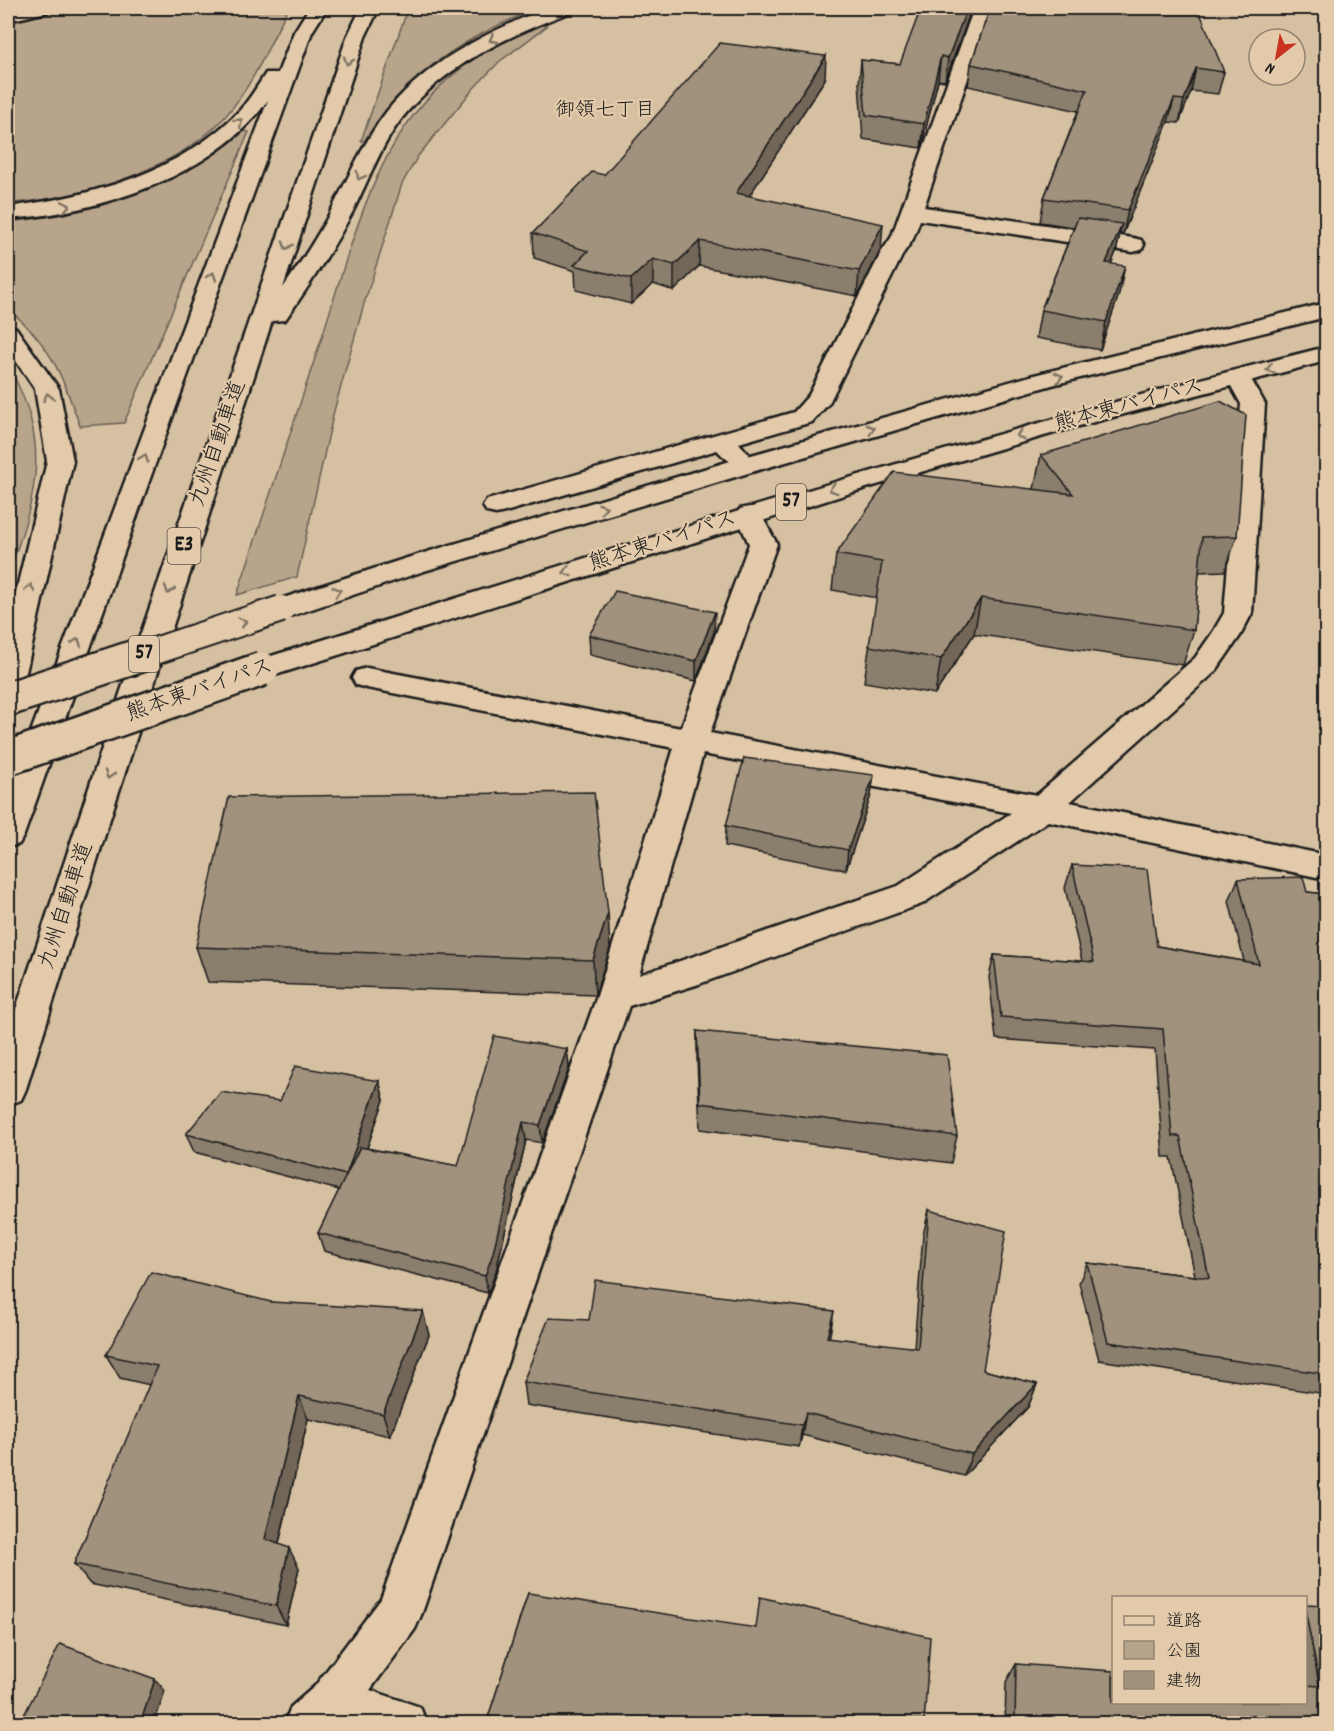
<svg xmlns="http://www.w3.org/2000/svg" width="1334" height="1731" viewBox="0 0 1334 1731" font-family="Dekko,'Klee One',sans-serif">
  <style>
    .green { fill: #b7a48b; stroke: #6a6054; stroke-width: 1.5 }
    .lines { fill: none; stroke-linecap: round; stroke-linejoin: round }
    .minor-casing { stroke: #1c1c1c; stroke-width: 5 }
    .trunk-casing { stroke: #1c1c1c; stroke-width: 5 }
    .motorway-casing { stroke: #1c1c1c; stroke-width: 5 }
    .minor { fill: #e2caaa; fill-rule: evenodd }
    .trunk { fill: #e2caaa; fill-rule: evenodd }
    .motorway { fill: #e2caaa; fill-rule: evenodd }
    .trunk-bridge-far1-casing { stroke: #1c1c1c; stroke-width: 30; stroke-linecap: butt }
    .trunk-bridge-casing { stroke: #1c1c1c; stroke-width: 38; stroke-linecap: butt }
    .trunk-bridge-far1 { stroke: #e2caaa; stroke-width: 26 }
    .trunk-bridge { stroke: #e2caaa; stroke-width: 33 }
    .wall { fill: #8a7e6c; stroke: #1c1c1c; stroke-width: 1.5 }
    .shaded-wall { fill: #716658; stroke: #1c1c1c; stroke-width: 1.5 }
    .building { fill: #a1927d; stroke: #1c1c1c; stroke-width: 1.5 }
    .oneway { stroke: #7f7363 }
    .labels { text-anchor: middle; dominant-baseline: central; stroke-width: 4.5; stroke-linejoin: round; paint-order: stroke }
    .far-neighbourhood-label { font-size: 20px; fill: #1c1c1c; stroke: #e2caaa }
    .shield { fill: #e2caaa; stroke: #575047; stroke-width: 1.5 }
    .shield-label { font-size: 21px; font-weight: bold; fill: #1c1c1c }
    .street-label { font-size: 22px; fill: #1c1c1c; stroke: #e2caaa }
  </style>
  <rect width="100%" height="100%" fill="#d6c0a2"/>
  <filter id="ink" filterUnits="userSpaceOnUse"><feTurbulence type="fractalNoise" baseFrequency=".0167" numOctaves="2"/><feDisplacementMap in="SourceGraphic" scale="12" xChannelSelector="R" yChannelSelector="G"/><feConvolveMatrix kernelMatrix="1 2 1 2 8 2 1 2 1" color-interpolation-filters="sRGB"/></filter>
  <g filter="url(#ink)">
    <!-- green -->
    <g class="green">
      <path d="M69 8H288C270 44 252 87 224 118 176 170 77 200 8 203V23Z"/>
      <path d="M408 8H539C485 28 433 57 394 100 383 112 373 128 364 141H361Z"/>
      <path d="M540 24 547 26 499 62 474 88 418 156 402 184 364 304 334 411 297 577 237 595C266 509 294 423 322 337 345 265 368 171 416 112 449 71 492 44 540 24Z"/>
      <path d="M245 131 249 132 124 423 80 426C61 374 52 345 8 309V222C95 213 177 189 245 131Z"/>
      <path d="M8 365C53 445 36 495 8 576Z"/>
    </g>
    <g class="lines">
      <!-- minor casing -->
      <g class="minor-casing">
        <g id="minor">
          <path d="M974 8H992L924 207 1133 238 1141 240 1144 245 1141 250 1133 252 920 220 913 239 904 252 829 403 812 422 739 443 751 457 747 462C732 466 727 460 717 450L505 512 496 514 487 512 483 506 487 500 794 412 809 395 882 251 891 238Z"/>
          <path d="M1238 370 1247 372 1265 404 1252 613 1240 636 1215 672 1070 802 1326 855V879L1048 821 922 904 699 984 629 1006 422 1613 415 1629 370 1690 420 1707 427 1724H284L291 1707 315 1686 381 1599 597 996 674 748 367 688 356 685 352 678 356 671 367 668 681 728 749 544 736 515 740 509 749 507 758 509 777 544 710 733 1037 795 1195 658 1213 632 1224 613 1241 404 1226 377 1229 372ZM703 754 1011 813 898 886 639 975Z"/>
        </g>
      </g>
      <!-- trunk casing -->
      <g class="trunk-casing">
        <g id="trunk">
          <path d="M1326 303V317L1052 385 755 471 424 571 291 616 281 618 271 616 267 609 271 602 404 559 737 459 1034 375Z"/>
          <path d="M1326 347V361L1075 427 863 489 272 676 262 679 252 676 247 669 252 662C608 551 963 437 1326 347Z"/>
        </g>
      </g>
      <!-- motorway casing -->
      <g class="motorway-casing">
        <g id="motorway">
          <path d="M21 8H50L47 12 8 21V11Z"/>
          <path d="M309 8H327L312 32 152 473 24 835 19 844 8 847V793L268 100C214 177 97 213 8 219V207C91 196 179 174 240 110 250 99 258 85 266 73H278L294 32Z"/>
          <path d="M361 8H379L365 37 283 288C301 262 319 235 333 207 350 174 365 140 387 111 417 74 458 48 501 28 525 17 547 5 574 8L571 12C512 34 451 62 408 111 383 139 370 177 353 211 333 249 310 285 285 320L272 321 108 825 26 1089 21 1100 8 1105V1033L120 694 347 37Z"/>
          <path d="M8 326 16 328 59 389 73 461 23 686 19 693 8 696V626L47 461 35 389 8 349Z"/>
        </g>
      </g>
      <!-- minor -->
      <use href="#minor" class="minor"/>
      <!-- trunk -->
      <use href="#trunk" class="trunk"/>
      <!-- motorway -->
      <use href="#motorway" class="motorway"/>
      <!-- trunk-bridge-far1 casing -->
      <g class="trunk-bridge-far1-casing">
        <path id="trunk-bridge-far1" d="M140 656 281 609"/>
      </g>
      <!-- trunk-bridge casing -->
      <g class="trunk-bridge-casing">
        <g id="trunk-bridge">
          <path d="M8 699 144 654"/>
          <path d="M8 758 262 669"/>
        </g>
      </g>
      <!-- trunk-bridge-far1 -->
      <use href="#trunk-bridge-far1" class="trunk-bridge-far1"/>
      <!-- trunk-bridge -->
      <use href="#trunk-bridge" class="trunk-bridge"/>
    </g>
    <!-- wall -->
    <g class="wall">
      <path d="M972 8 945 81 938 80 921 148 863 139 859 83 861 60 900 64Z"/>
      <path d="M990 8 1224 72 1218 94 1191 91 1179 123 1168 122 1123 234H1120L1116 252 1111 264 1119 294 1100 350 1036 338 1041 310 1074 227 1040 222 1044 198 1078 111 968 86 971 64Z"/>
      <path d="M825 79 749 196 881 249 857 296 699 266 674 291 653 284 631 304 576 290 575 271 534 258 533 233 604 175Z"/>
      <path d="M1041 455 1237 536 1225 571 1199 572 1194 630 1183 665 974 634 935 694 864 682 877 598 832 590 836 554 1034 489Z"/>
      <path d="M714 632 696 681 590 655 589 635Z"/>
      <path d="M871 795 846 870 725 846 726 826Z"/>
      <path d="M1072 865 1157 946 1244 961 1229 901 1238 879 1307 892 1326 894V1394L1099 1360 1079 1283 1087 1263 1195 1276 1171 1157H1163L1155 1050 996 1039 989 977 994 955 1082 961 1065 888Z"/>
      <path d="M196 947 610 948 595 995 208 982Z"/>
      <path d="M697 1031 957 1136 951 1163 700 1129 697 1059Z"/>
      <path d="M567 1049 569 1068 542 1143 526 1140 496 1271 488 1293 324 1251 318 1233 339 1190 194 1152 186 1134 280 1101 379 1081 384 1100 367 1148 458 1166Z"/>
      <path d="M929 1210 983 1370 1037 1384 1028 1407 964 1476 802 1435 799 1447 526 1405 523 1382 914 1347 923 1235Z"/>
      <path d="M271 1302 429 1335 390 1436 308 1419 279 1544 299 1568 286 1625 90 1584 74 1564 150 1385 120 1378 106 1355Z"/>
      <path d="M528 1593 924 1724H490L488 1718Z"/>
      <path d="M1305 1604 1326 1724H1005L1006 1682 1016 1664 1305 1702Z"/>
    </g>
    <!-- shaded-wall -->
    <g class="shaded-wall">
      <path d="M967 8H972L945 81 948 58Z"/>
      <path d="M826 56 825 79 735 218 736 193Z"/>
      <path d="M941 56 938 80 921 148 924 124Z"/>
      <path d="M1196 68 1191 91 1179 123 1184 100Z"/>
      <path d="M1174 99 1168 122 1123 234 1128 210Z"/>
      <path d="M883 224 881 249 857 296 859 271Z"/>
      <path d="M1122 224 1116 252 1100 291 1106 263Z"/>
      <path d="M700 241 699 266 674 291V265Z"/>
      <path d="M653 259V284L631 304V279Z"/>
      <path d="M1125 266 1119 294 1100 350 1106 322Z"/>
      <path d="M981 598 974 634 935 694 941 659Z"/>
      <path d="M715 612 714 632 696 681V661Z"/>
      <path d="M874 775 871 795 846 870 848 850Z"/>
      <path d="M608 913 610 948 595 995 593 960Z"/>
      <path d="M567 1049 569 1068 542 1143 540 1125Z"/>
      <path d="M379 1081 384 1100 351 1193 346 1175Z"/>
      <path d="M523 1122 526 1140 496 1271 488 1293 485 1276Z"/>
      <path d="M423 1311 429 1335 390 1436 383 1414Z"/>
      <path d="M834 1311 830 1335 823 1360 827 1337Z"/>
      <path d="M1037 1384 1028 1407 964 1476 972 1454Z"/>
      <path d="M299 1396 308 1419 275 1559 265 1539Z"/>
      <path d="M806 1413 802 1435 799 1447 802 1425Z"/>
      <path d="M289 1548 299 1568 286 1625 276 1606Z"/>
      <path d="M155 1679 165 1691 154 1724H140Z"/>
    </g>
    <!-- building -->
    <g class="building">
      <path d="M921 8H967L948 58 941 56 924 124 866 115 861 60 900 64Z"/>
      <path d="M990 8H1198L1224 72 1196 68 1184 100 1174 99 1128 210 1044 198 1087 90 971 64Z"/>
      <path d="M720 43 826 56 736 193 883 224 859 271 700 241 674 265 653 259 631 279 574 265 588 251 533 233 592 172 604 175Z"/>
      <path d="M1078 218 1122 224 1106 263 1125 266 1106 322 1041 310Z"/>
      <path d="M1220 401 1246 415 1237 536 1202 537 1194 630 981 598 941 659 869 646 882 562 836 554 894 472 1073 494 1041 455Z"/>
      <path d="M615 591 715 612 696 661 589 635Z"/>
      <path d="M744 758 874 775 848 850 726 826Z"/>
      <path d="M594 792 608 913 593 960 196 947 229 797Z"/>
      <path d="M1072 865 1147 869 1157 946 1259 964 1238 879 1303 877 1307 892 1326 894V967H1322L1326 978V1374L1108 1342 1087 1263 1209 1278 1180 1136H1172L1163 1029 1001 1017 994 955 1094 962Z"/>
      <path d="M697 1031 947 1055 957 1136 700 1103Z"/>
      <path d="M494 1036 567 1049 540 1125 523 1122 493 1253 485 1276 318 1233 360 1147 458 1166Z"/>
      <path d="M295 1066 379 1081 346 1175 186 1134 221 1092 280 1101Z"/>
      <path d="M929 1210 1006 1231 983 1370 1037 1384 972 1454 806 1413 802 1425 523 1382 549 1318 589 1320 595 1280 834 1311 827 1337 918 1348Z"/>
      <path d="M151 1272 271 1302 423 1311 383 1414 299 1396 265 1539 289 1548 276 1606 74 1564 157 1366 106 1355Z"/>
      <path d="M528 1593 756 1628 760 1597 930 1637 924 1724H722L698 1717 697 1724H512L488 1718Z"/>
      <path d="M1305 1604 1326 1605V1724H1015L1016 1664 1113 1671V1702H1305V1685L1320 1686 1305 1609Z"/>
      <path d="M60 1644 155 1679 140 1724 20 1723Z"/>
    </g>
    <!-- one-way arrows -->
    <defs><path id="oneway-chevron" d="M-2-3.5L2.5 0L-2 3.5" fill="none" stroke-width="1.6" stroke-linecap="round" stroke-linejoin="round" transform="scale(1.5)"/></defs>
    <g class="oneway">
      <use href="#oneway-chevron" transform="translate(493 39) rotate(152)"/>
      <use href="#oneway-chevron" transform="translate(348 61) rotate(108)"/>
      <use href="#oneway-chevron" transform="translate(239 122) rotate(-41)"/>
      <use href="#oneway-chevron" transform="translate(360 176) rotate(118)"/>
      <use href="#oneway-chevron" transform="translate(66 206) rotate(-11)"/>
      <use href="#oneway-chevron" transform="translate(287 246) rotate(108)"/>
      <use href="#oneway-chevron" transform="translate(212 276) rotate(-70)"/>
      <use href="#oneway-chevron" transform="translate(1270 369) rotate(166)"/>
      <use href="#oneway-chevron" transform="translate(1059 377) rotate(-14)"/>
      <use href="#oneway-chevron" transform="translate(48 397) rotate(-103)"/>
      <use href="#oneway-chevron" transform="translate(871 429) rotate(-16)"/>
      <use href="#oneway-chevron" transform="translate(1020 435) rotate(164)"/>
      <use href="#oneway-chevron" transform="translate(144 458) rotate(-70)"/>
      <use href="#oneway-chevron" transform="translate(833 489) rotate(163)"/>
      <use href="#oneway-chevron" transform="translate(603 508) rotate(-17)"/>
      <use href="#oneway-chevron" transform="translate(567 572) rotate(162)"/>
      <use href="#oneway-chevron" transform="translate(30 588) rotate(-77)"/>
      <use href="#oneway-chevron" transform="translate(169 590) rotate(108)"/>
      <use href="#oneway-chevron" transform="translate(337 591) rotate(-18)"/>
      <use href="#oneway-chevron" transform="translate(243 622) rotate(-18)"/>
      <use href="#oneway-chevron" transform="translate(77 642) rotate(-70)"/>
      <use href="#oneway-chevron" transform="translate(109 775) rotate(108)"/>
    </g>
  </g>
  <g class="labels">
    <!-- far-neighbourhood labels -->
    <g class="far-neighbourhood-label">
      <text x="605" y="111">御領七丁目</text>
    </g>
    <!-- shield labels -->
    <g class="shield">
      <rect x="776" y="484" width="30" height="36" rx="4.5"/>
      <rect x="167.5" y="528" width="33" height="36" rx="4.5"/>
      <rect x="129" y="636" width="30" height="36" rx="4.5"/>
    </g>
    <g class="shield-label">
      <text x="791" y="502">57</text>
      <text x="184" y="546">E3</text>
      <text x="144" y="654">57</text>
    </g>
    <!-- street labels -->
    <g class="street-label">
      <text transform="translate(1129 406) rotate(-15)">熊本東バイパス</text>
      <text transform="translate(219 444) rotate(-71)">九州自動車道</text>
      <text transform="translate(663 542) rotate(-18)">熊本東バイパス</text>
      <text transform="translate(200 691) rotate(-19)">熊本東バイパス</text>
      <text transform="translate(67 906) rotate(-72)">九州自動車道</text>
    </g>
  </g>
  <!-- margin -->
  <rect width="1334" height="1731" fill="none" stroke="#e2caaa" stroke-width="30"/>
  <rect x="15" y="15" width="1304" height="1701" fill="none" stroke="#1c1c1c" stroke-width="2" filter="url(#ink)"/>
  <!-- legend -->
  <rect x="1112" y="1596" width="195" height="108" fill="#e2caaa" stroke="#938471" stroke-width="1.5"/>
  <rect x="1124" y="1616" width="30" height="9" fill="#e2caaa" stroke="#938471" stroke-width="1.5"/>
  <text x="1166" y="1626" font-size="18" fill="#1c1c1c">道路</text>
  <rect x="1124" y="1641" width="30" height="18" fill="#b7a48b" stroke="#938471" stroke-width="1.5"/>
  <text x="1166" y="1656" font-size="18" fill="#1c1c1c">公園</text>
  <rect x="1124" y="1671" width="30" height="18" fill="#a1927d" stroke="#938471" stroke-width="1.5"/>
  <text x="1166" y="1686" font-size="18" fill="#1c1c1c">建物</text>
  <!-- north arrow -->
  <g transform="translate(1277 57) rotate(211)"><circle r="28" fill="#e2caaa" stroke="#938471" stroke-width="1.5"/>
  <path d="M0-4.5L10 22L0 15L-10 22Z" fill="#c8321e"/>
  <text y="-9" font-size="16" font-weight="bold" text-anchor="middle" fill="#1c1c1c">N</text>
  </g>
</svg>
